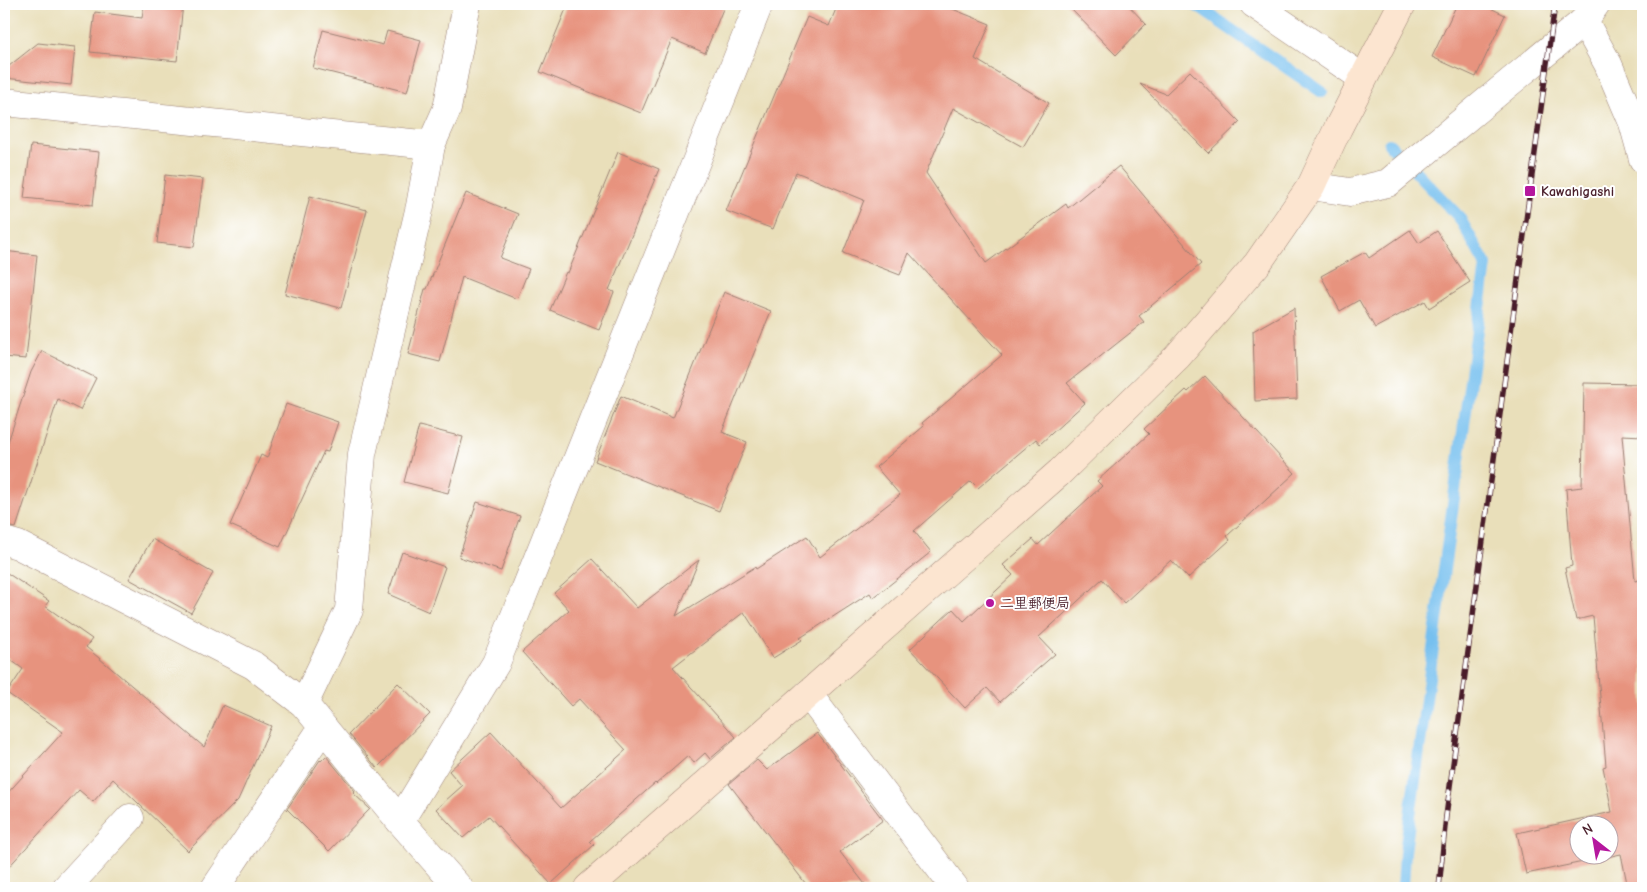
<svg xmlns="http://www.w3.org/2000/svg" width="1647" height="892" viewBox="0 0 1647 892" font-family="'Comic Neue','Klee One',sans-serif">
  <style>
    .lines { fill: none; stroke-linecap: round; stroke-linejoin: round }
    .stream { stroke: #76c0ef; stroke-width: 12 }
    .building { fill: #e7937e; fill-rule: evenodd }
    .street-casing { stroke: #9a7f72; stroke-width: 29 }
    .secondary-casing { stroke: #9a7f72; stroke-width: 29 }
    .street { stroke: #fff; stroke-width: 28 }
    .secondary { stroke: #fce5d0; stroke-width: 28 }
    .rail-casing { stroke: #4a1f2b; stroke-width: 5.5 }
    .rail { stroke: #fff; stroke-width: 4; stroke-dasharray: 11; stroke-linecap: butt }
    .poi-dot { fill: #b5179e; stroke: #fff; stroke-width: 2 }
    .labels { text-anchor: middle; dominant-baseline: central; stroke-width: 4; stroke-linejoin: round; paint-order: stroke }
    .poi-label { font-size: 14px; font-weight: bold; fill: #4a1f2b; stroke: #fff; text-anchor: start }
  </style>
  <rect width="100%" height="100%" fill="#fff"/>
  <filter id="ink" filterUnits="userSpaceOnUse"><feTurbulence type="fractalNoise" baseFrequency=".02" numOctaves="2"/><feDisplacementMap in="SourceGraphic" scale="10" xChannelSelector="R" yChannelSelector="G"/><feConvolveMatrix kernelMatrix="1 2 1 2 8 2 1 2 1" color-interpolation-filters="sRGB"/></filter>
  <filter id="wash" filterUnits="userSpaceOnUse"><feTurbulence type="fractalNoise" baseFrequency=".0096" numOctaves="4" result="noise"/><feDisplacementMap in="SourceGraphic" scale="20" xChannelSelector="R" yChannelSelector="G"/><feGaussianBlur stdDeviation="1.12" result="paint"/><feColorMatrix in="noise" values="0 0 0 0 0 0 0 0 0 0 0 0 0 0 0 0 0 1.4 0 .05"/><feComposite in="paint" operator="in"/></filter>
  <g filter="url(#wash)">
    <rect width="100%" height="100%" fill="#e9dfba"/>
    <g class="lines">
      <!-- stream -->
      <g class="stream">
        <path d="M1194 4 1322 92"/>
        <path d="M1389 144 1459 217 1486 265 1405 852 1403 888"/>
      </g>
    </g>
    <g id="blocks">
      <!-- building -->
      <g class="building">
        <path d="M144 4H183L177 61 90 52 95 12 142 18Z"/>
        <path d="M568 4H725L705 53 672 39 641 113 540 72Z"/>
        <path d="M838 4H940L990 24 975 59 1049 103 1023 147 953 108 926 173 986 263 1066 204 1068 208 1119 166 1201 264 1139 316 1144 322 1067 383 1085 403 1040 444 1036 439 978 488 971 481 914 531 931 552 873 598 870 593 800 638 802 640 773 658 744 612 673 667 736 737 710 759 705 753 694 763 688 756 656 784 655 783 590 841 594 845 551 884 489 816 463 838 436 809 462 786 449 771 491 732 561 808 626 750 579 699 571 706 522 652 569 610 554 593 592 559 637 608 699 560 676 616 755 567 756 569 807 536 820 557 900 495 876 467 924 426 922 423 1002 355 909 253 900 275 843 253 864 200 796 172 773 229 726 211 807 17 829 26Z"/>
        <path d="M1066 4H1127L1146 24 1116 55Z"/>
        <path d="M1457 4H1482L1505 15 1476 77 1432 57Z"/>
        <path d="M323 30 383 45 387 31 421 40 407 92 313 68Z"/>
        <path d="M38 43 75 47 71 85 4 78V70Z"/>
        <path d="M1190 71 1240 122 1208 153 1140 84 1166 94Z"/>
        <path d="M31 145 99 152 93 205 24 198Z"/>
        <path d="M618 152 659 169 609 290 614 292 599 330 550 310 566 272 568 273Z"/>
        <path d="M165 175 203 179 194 247 157 243Z"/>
        <path d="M466 193 518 214 500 258 529 269 517 299 462 277 440 362 408 354 425 289H427Z"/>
        <path d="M310 196 367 210 341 308 285 294Z"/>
        <path d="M1410 230 1419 243 1437 231 1470 282 1429 308 1425 301 1375 328 1359 300 1340 311 1321 276 1365 252 1369 258Z"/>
        <path d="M4 251 37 255 26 359 4 357Z"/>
        <path d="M724 292 771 311 722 432 747 442 719 511 595 461 621 396 673 418Z"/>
        <path d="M1294 308 1297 399 1255 401 1253 331Z"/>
        <path d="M42 351 96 378 80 410 58 399 16 528 4 526V454L31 372Z"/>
        <path d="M1205 376 1295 473 1227 536 1230 540 1188 578 1171 560 1124 603 1102 579 1039 637 1055 654 1000 702 987 688 965 708 910 649 953 609 964 621 1013 575 1003 565 1033 539 1038 545 1102 486 1097 481 1149 434 1144 429 1186 390 1188 392Z"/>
        <path d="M1584 383 1643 384V436L1622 435 1635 581 1643 579V631L1640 632 1643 669V888H1628L1621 854 1526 874 1517 833 1612 812 1603 767 1606 766 1593 616 1576 620 1565 568 1572 566 1566 489 1582 487ZM1580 824H1610V854H1580Z"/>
        <path d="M286 404 338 422 328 452 324 451 280 547 230 525 261 455 267 458Z"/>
        <path d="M419 426 463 437 448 493 404 482Z"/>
        <path d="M477 502 520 516 501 571 459 557Z"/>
        <path d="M152 539 213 573 191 613 129 579Z"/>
        <path d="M402 552 445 567 429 612 388 594Z"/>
        <path d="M4 571 49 601 45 606 92 639 86 647 204 747 223 705 271 726 238 800 188 851 113 779 93 802 79 790 4 872V797L63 732 7 693 23 669 4 655Z"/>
        <path d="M398 683 430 714 377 768 349 734Z"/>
        <path d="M817 733 883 820 840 852 868 888H809L729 784 757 760 767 770Z"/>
        <path d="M326 756 355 791 353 793 370 809 329 851 287 809 320 760 321 761Z"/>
      </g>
    </g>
  </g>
  <g filter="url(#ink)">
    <use href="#blocks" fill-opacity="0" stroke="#9a7f72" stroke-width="1"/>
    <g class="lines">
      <!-- street casing -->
      <g class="street-casing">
        <g id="street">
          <path d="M1254 4 1363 78"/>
          <path d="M1584 21 1608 64 1633 123 1643 159"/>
          <path d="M4 102 431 145"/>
          <path d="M1311 186 1350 192 1388 183 1584 21 1596 4"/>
          <path d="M4 541 18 545 253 665 304 704 400 821 459 888"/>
          <path d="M808 694 955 888"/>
          <path d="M304 704 349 610 362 454 420 206 431 145 447 109 467 4"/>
          <path d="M400 821 496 663 759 4"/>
          <path d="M66 888 130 818"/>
          <path d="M215 888 323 727"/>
        </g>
      </g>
      <!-- secondary casing -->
      <g class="secondary-casing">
        <path id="secondary" d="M588 888 1060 472 1177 357 1257 264 1311 186 1338 128 1402 4"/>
      </g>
      <!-- street -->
      <use href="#street" class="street"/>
      <!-- secondary -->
      <use href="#secondary" class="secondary"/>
      <!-- rail casing -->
      <g class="rail-casing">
        <path id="rail" d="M1439 888 1446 816 1555 4"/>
      </g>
      <!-- rail -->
      <use href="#rail" class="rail"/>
    </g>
  </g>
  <!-- markers -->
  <g class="poi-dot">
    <rect x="1524" y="185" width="12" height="12" rx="2.5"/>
    <circle cx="990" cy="603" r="5"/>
  </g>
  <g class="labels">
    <!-- poi labels -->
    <g class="poi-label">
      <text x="1541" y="191">Kawahigashi</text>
      <text x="1000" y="603">二里郵便局</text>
    </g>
  </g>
  <!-- margin -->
  <rect width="1647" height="892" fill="none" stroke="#fff" stroke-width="20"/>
  <!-- north arrow -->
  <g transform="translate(1594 840) rotate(329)"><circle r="24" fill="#ffffff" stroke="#b7a5aa"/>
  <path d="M0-4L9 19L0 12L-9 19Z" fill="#b5179e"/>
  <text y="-8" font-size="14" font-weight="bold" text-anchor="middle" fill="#4a1f2b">N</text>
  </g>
</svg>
